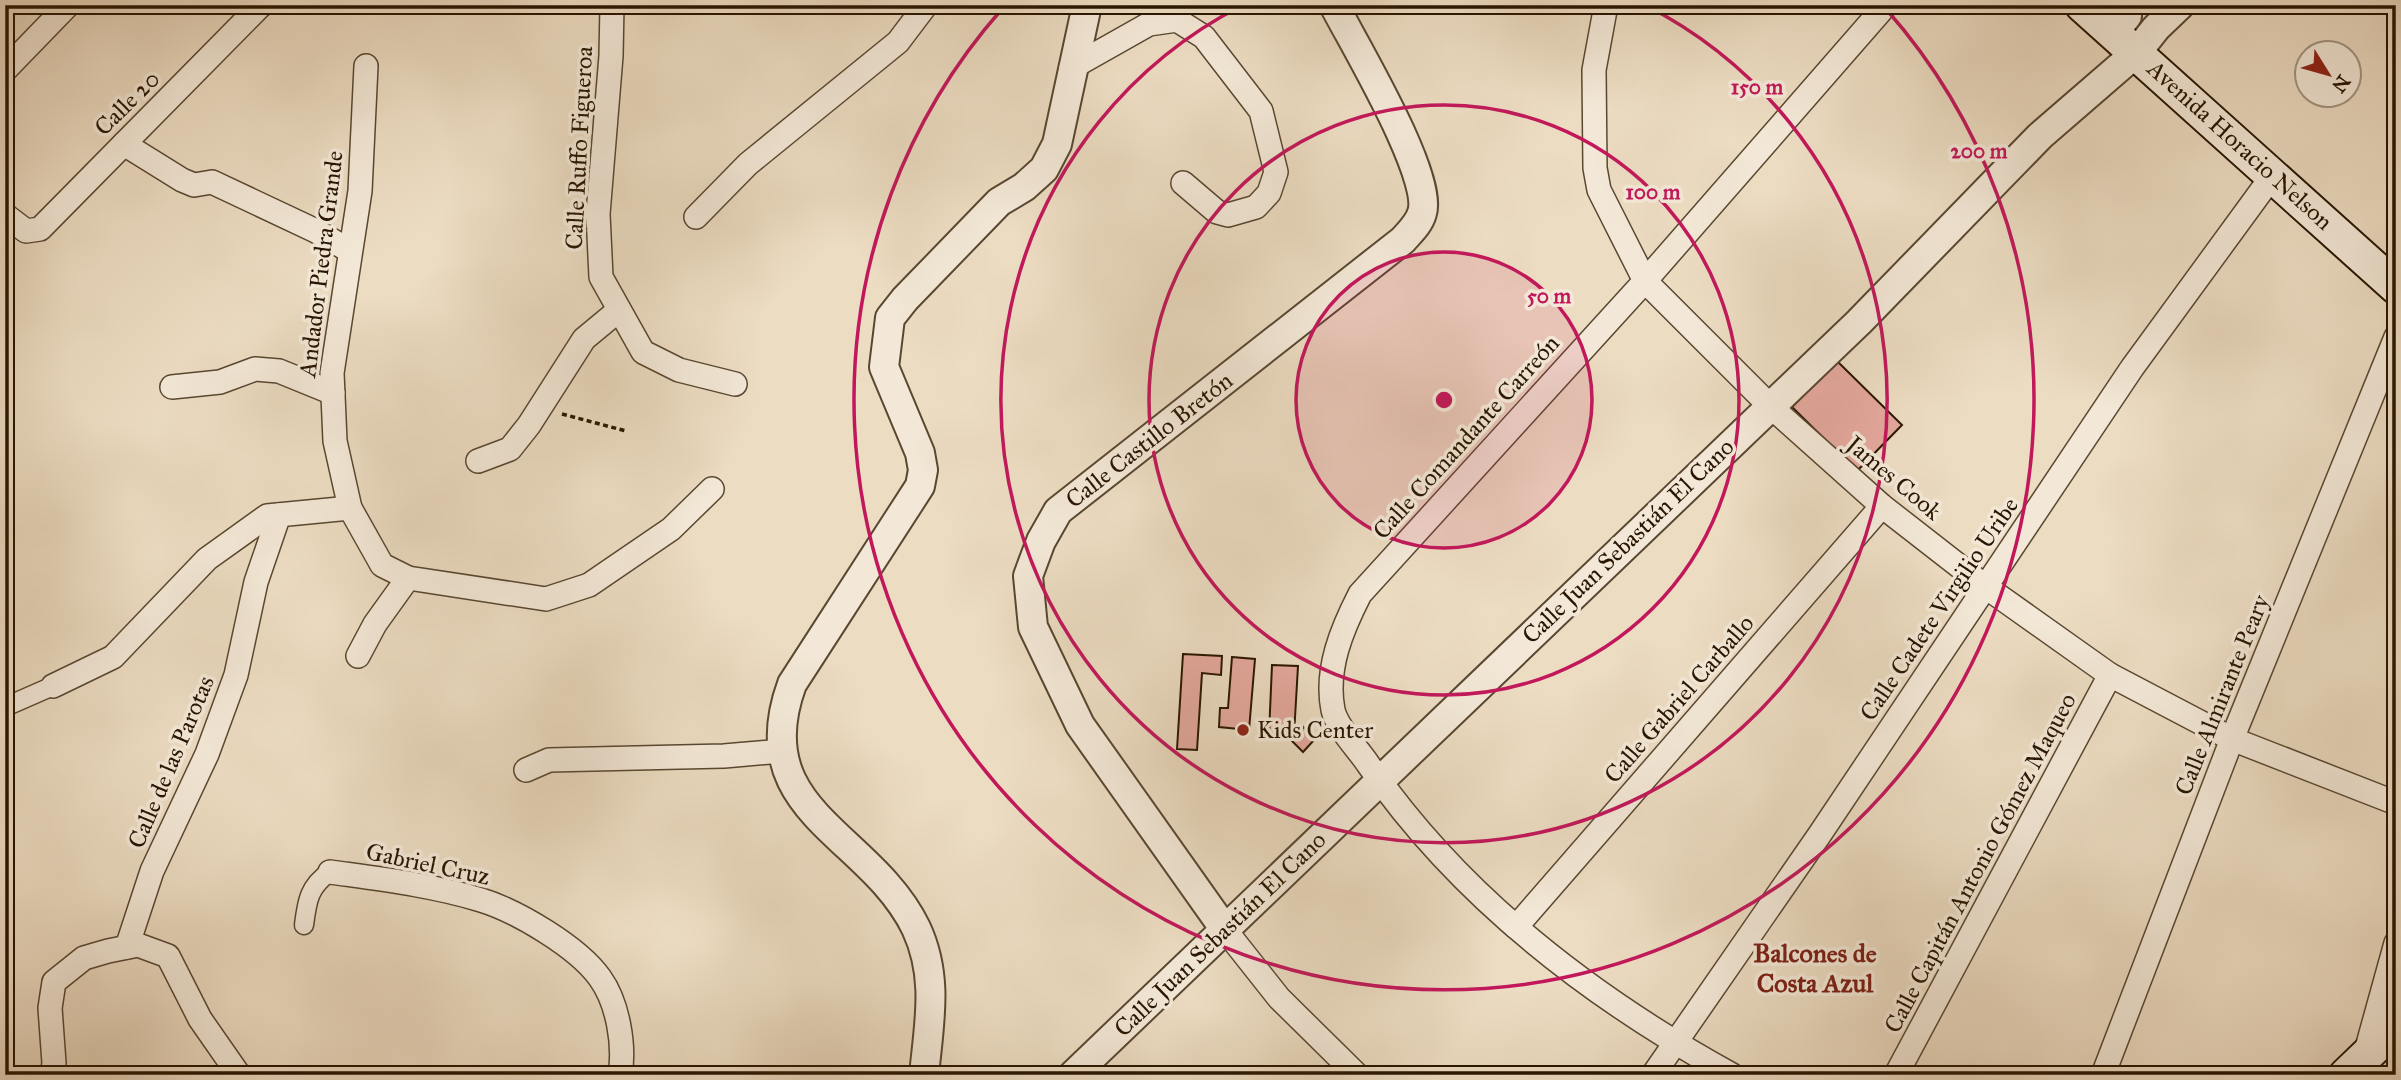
<svg xmlns="http://www.w3.org/2000/svg" width="2401" height="1080" viewBox="0 0 2401 1080" font-family="'IM FELL Great Primer',serif">
  <style>
    .building { fill: #e4a89d; stroke: #281501; stroke-width: 2 }
    .lines { fill: none; stroke-linecap: round; stroke-linejoin: round }
    .pedestrian-casing { stroke: #594731; stroke-width: 21 }
    .minor-casing { stroke: #594731; stroke-width: 26 }
    .tertiary-casing { stroke: #594731; stroke-width: 32 }
    .secondary-casing { stroke: #281501; stroke-width: 37 }
    .path { stroke: #281501; stroke-width: 3.5; stroke-dasharray: 5 3.5; stroke-linecap: butt }
    .pedestrian { stroke: #f3e8d7; stroke-width: 18 }
    .minor { stroke: #f3e8d7; stroke-width: 23 }
    .tertiary { stroke: #f3e8d7; stroke-width: 28 }
    .secondary { stroke: #f3e8d7; stroke-width: 33 }
    .ring { fill: none; stroke: #c2185b; stroke-width: 3.5 }
    .poi-dot { fill: #8f2418; stroke: #f3e8d7; stroke-width: 2.5 }
    .labels { text-anchor: middle; dominant-baseline: central; stroke-width: 7; stroke-linejoin: round; paint-order: stroke }
    .street-label { font-size: 24px; fill: #281501; stroke: #f3e8d7 }
    .poi-label { font-size: 24px; fill: #281501; stroke: #f3e8d7; text-anchor: start }
    .neighbourhood-label { font-size: 26px; font-weight: bold; fill: #7a1f14; stroke: #f3e8d7 }
    .centre { fill: #c2185b; stroke: #f3e8d7; stroke-width: 3.5 }
    .ring-label { font-size: 21px; text-anchor: middle; font-weight: bold; fill: #c2185b; stroke: #f3e8d7; stroke-width: 7; stroke-linejoin: round; paint-order: stroke }
  </style>
  <rect width="100%" height="100%" fill="#ecdcc2"/>
  <filter id="stains"><feTurbulence type="fractalNoise" baseFrequency=".00286" numOctaves="4"/><feColorMatrix values="0 0 0 0 .2 0 0 0 0 .09 0 0 0 0 .02 0 0 0 .5 -.17"/></filter>
  <radialGradient id="worn" r=".72"><stop offset=".6" stop-color="#630" stop-opacity="0"/><stop offset="1" stop-color="#630" stop-opacity=".3"/></radialGradient>
  <!-- building -->
  <g class="building">
    <path d="M1837 361 1902 425 1857 471 1792 407Z"/>
    <path d="M1183 654 1222 656 1221 675 1202 673 1197 750 1177 749Z"/>
    <path d="M1232 657 1255 659 1249 730 1219 727 1220 708H1228Z"/>
    <path d="M1272 665 1298 666 1294 735 1269 734Z"/>
    <path d="M1303 727 1315 739 1303 752 1291 740Z"/>
  </g>
  <g class="lines">
    <!-- pedestrian casing -->
    <g class="pedestrian-casing">
      <g id="pedestrian">
        <path d="M5 707 53 686"/>
        <path d="M304 925C307 901 309 886 330 872"/>
      </g>
    </g>
    <!-- minor casing -->
    <g class="minor-casing">
      <g id="minor">
        <path d="M612 5 611 56 598 214 601 277 643 352 679 370 735 384"/>
        <path d="M1606 5 1594 70 1595 168 1599 190 1645 281 1770 406 1882 506 1986 587 2110 675 2232 739 2396 803"/>
        <path d="M366 66 360 191 332 373 335 441 350 508 382 565 408 578 546 599 589 585 671 529 712 489"/>
        <path d="M1071 68 1149 24 1177 20 1204 37 1261 111 1276 172 1269 193 1256 207 1228 215 1217 212 1183 183"/>
        <path d="M5 70 68 5"/>
        <path d="M124 144 182 180 194 185 212 182 316 231 350 251"/>
        <path d="M5 215 26 231 40 229 261 5"/>
        <path d="M696 217 748 164 898 42 926 5"/>
        <path d="M172 387 220 382 255 369 279 371 333 393"/>
        <path d="M478 461 510 449 529 425 584 339 619 310"/>
        <path d="M358 656 375 624 408 578"/>
        <path d="M53 686 113 657 207 559 267 516 350 508"/>
        <path d="M526 770 549 760 724 756 782 751"/>
        <path d="M330 872C380 879 432 885 481 900 517 911 578 947 600 978 618 1003 625 1045 620 1075"/>
        <path d="M1516 927 1882 506"/>
        <path d="M1226 931 1279 998 1357 1075"/>
        <path d="M127 947 152 871 207 754 236 675 256 582 279 515"/>
        <path d="M2365 1055 2396 943"/>
        <path d="M52 1075 54 1063 50 1008 54 982 84 958 108 951 138 945 168 956 200 1019 239 1075"/>
        <path d="M1653 1075 1820 834 2132 368 2273 175"/>
        <path d="M1732 1075C1592 998 1459 896 1368 764 1358 749 1337 728 1333 710 1325 669 1342 629 1360 594L1645 281 1886 5"/>
        <path d="M1896 1075 2110 675"/>
        <path d="M2103 1075 2232 739 2396 337"/>
      </g>
    </g>
    <!-- tertiary casing -->
    <g class="tertiary-casing">
      <g id="tertiary">
        <path d="M2114 32 2127 16 2126 5"/>
        <path d="M1226 931 1080 725 1033 627 1028 576 1041 541 1058 511 1403 240C1410 232 1419 224 1422 213 1434 177 1354 44 1334 5"/>
        <path d="M924 1075C929 1023 939 977 916 928 870 833 745 812 792 684L920 486 923 470 920 453 884 367 890 318 905 299 999 202 1024 187 1044 169 1057 144 1087 5"/>
        <path d="M1073 1075 1859 322 2040 136 2137 52 2156 28 2180 5"/>
      </g>
    </g>
    <!-- secondary casing -->
    <g class="secondary-casing">
      <g id="secondary">
        <path d="M2082 5 2396 287"/>
        <path d="M2346 1075 2396 1027"/>
      </g>
    </g>
    <!-- path -->
    <path class="path" d="M562 414 626 431"/>
    <!-- pedestrian -->
    <use href="#pedestrian" class="pedestrian"/>
    <!-- minor -->
    <use href="#minor" class="minor"/>
    <!-- tertiary -->
    <use href="#tertiary" class="tertiary"/>
    <!-- secondary -->
    <use href="#secondary" class="secondary"/>
  </g>
  <!-- distance rings -->
  <circle cx="1444" cy="400" r="148" fill="#c2185b" fill-opacity=".12"/>
  <g class="ring">
    <circle cx="1444" cy="400" r="148"/>
    <circle cx="1444" cy="400" r="295"/>
    <path d="M1645 5A443 443 0 1 1 1243 5"/>
    <path d="M1886 9A590 590 0 1 1 1002 9"/>
  </g>
  <!-- markers -->
  <circle class="poi-dot" cx="1243" cy="730" r="7"/>
  <g class="labels">
    <!-- street labels -->
    <g class="street-label">
      <text transform="translate(127 103) rotate(-45)">Calle 20</text>
      <text transform="translate(2240 145) rotate(42)">Avenida Horacio Nelson</text>
      <text transform="translate(579 148) rotate(-87)">Calle Ruffo Figueroa</text>
      <text transform="translate(321 264) rotate(-83)">Andador Piedra Grande</text>
      <text transform="translate(1466 437) rotate(-48)">Calle Comandante Carreón</text>
      <text transform="translate(1149 440) rotate(-38)">Calle Castillo Bretón</text>
      <text transform="translate(1894 478) rotate(40)">James Cook</text>
      <text transform="translate(1628 541) rotate(-44)">Calle Juan Sebastián El Cano</text>
      <text transform="translate(1939 609) rotate(-56)">Calle Cadete Virgilio Uribe</text>
      <text transform="translate(2222 695) rotate(-68)">Calle Almirante Peary</text>
      <text transform="translate(1679 699) rotate(-49)">Calle Gabriel Carballo</text>
      <text transform="translate(171 762) rotate(-67)">Calle de las Parotas</text>
      <text transform="translate(1980 863) rotate(-62)">Calle Capitán Antonio Gómez Maqueo</text>
      <text transform="translate(428 864) rotate(12)">Gabriel Cruz</text>
      <text transform="translate(1220 934) rotate(-44)">Calle Juan Sebastián El Cano</text>
    </g>
    <!-- poi labels -->
    <g class="poi-label">
      <text x="1257" y="730">Kids Center</text>
    </g>
    <!-- neighbourhood labels -->
    <g class="neighbourhood-label">
      <text x="1815" y="953">Balcones de<tspan x="1815" dy="30">Costa Azul</tspan></text>
    </g>
  </g>
  <circle cx="1444" cy="400" r="10" class="centre"/>
  <g class="ring-label">
    <text x="1757" y="94">150 m</text>
    <text x="1979" y="158">200 m</text>
    <text x="1653" y="199">100 m</text>
    <text x="1549" y="303">50 m</text>
  </g>
  <!-- margin -->
  <rect width="2401" height="1080" fill="none" stroke="#ecdcc2" stroke-width="28"/>
  <rect x="7" y="7" width="2387" height="1066" fill="none" stroke="#281501" stroke-width="3.5"/>
  <rect x="14" y="14" width="2373" height="1052" fill="none" stroke="#281501" stroke-width="2"/>
  <!-- north arrow -->
  <g transform="translate(2328 74) rotate(127)"><circle r="33" fill="#f3e8d7" stroke="#a29481" stroke-width="2"/>
  <path d="M0-5L12 26L0 18L-12 26Z" fill="#8f2418"/>
  <text y="-10" font-size="19" font-weight="bold" text-anchor="middle" fill="#281501">N</text>
  </g>
  <rect width="100%" height="100%" filter="url(#stains)"/>
  <rect width="100%" height="100%" fill="url(#worn)"/>
</svg>
